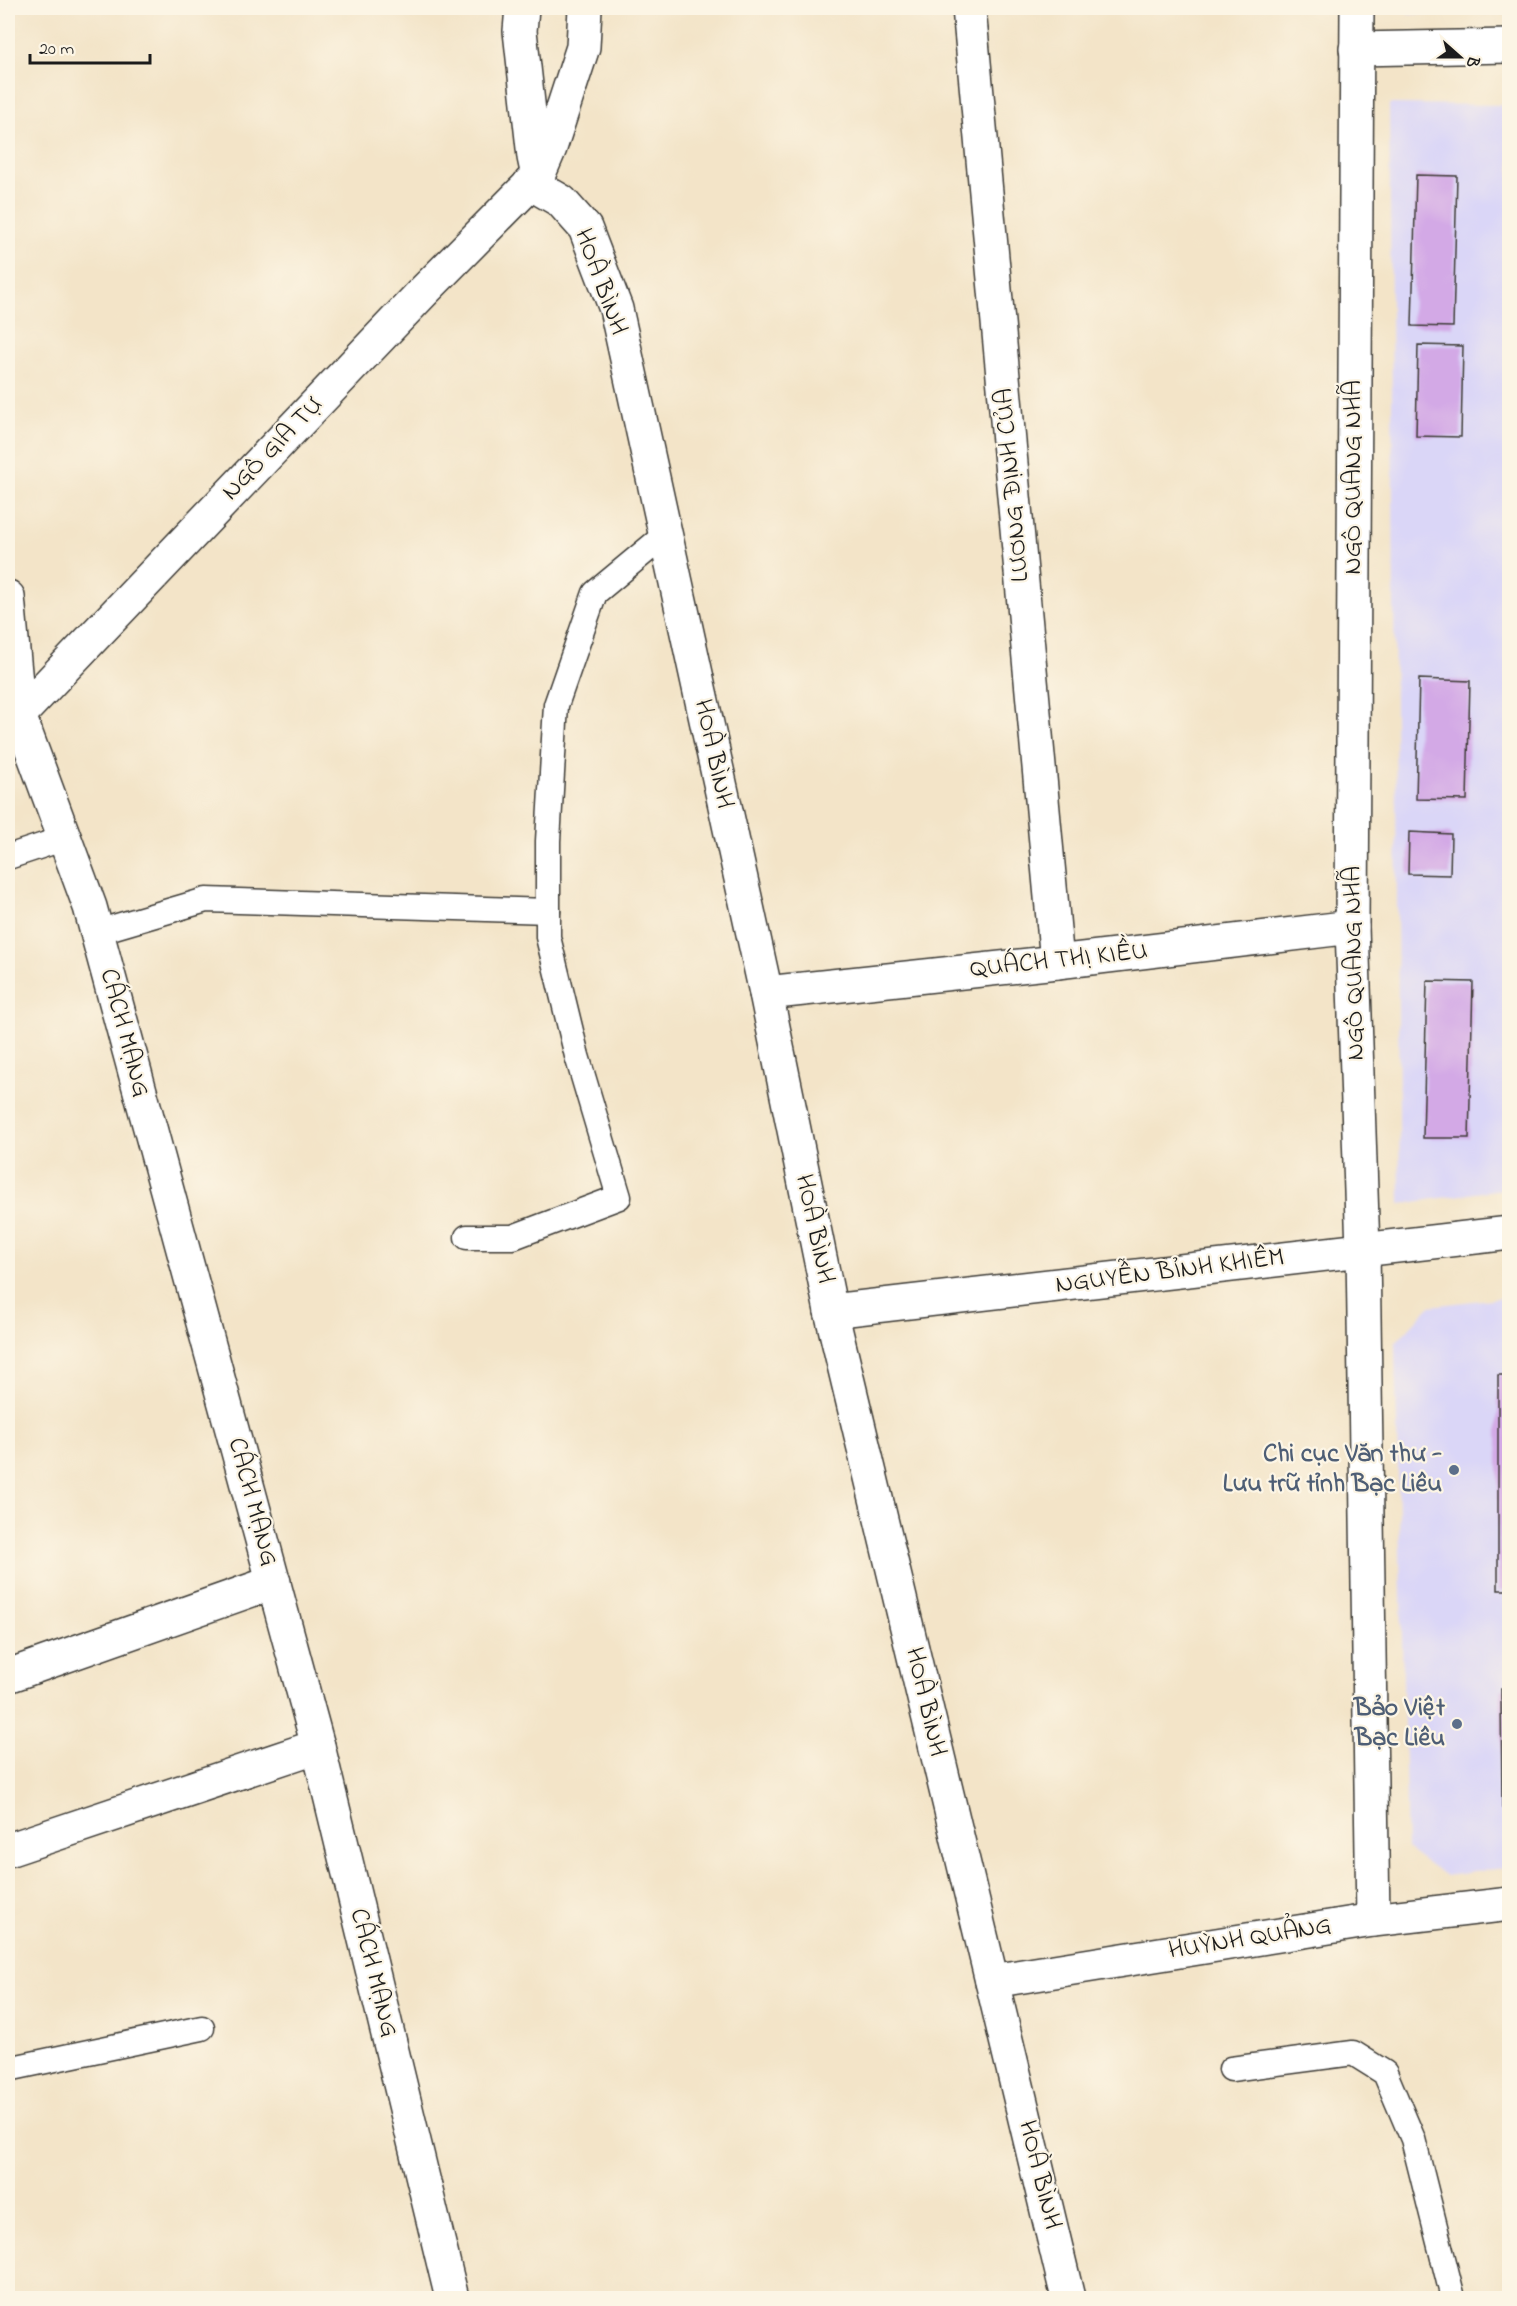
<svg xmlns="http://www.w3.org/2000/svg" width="1517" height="2306" viewBox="0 0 1517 2306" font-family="'Indie Flower',sans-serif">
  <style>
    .built { fill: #dad6f7 }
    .building { fill: #d3a9e6 }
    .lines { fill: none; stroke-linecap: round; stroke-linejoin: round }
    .lane-casing { stroke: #3c3a36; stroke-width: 27 }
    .street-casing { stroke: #3c3a36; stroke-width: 36 }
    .secondary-casing { stroke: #3c3a36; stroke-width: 36 }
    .lane { stroke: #fff; stroke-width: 24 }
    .street { stroke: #fff; stroke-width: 33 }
    .secondary { stroke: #fff; stroke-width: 33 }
    .service-dot { fill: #5c6f8a; stroke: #fcf5e5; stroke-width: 2 }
    .labels { text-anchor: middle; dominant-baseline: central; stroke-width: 4.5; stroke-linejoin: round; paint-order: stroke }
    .street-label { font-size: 26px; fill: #1c1c1c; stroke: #fcf5e5 }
    .service-label { font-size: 26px; font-weight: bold; fill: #4e5e75; stroke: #fcf5e5; text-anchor: end }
  </style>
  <rect width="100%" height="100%" fill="#fcf5e5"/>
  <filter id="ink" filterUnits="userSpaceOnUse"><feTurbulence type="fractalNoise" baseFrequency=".0167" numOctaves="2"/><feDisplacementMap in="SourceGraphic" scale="12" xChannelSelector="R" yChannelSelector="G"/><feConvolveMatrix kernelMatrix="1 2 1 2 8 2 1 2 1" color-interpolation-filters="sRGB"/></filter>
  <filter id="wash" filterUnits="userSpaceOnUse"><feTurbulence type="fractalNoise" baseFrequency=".008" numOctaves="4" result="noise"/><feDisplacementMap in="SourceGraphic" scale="24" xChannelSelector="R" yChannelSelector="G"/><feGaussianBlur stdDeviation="1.35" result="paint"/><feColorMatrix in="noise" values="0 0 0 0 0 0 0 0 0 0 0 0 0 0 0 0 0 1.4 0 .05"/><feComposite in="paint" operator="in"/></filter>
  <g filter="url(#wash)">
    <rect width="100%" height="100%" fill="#f3e4c8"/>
    <!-- built -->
    <g class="built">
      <path d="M1404 8H1509L1510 12 1410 14Z"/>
      <path d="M1389 104 1510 105 1509 1188 1400 1204Z"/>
      <path d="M1509 1297V1867L1446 1876 1407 1849 1395 1343 1430 1306Z"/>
    </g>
    <g id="blocks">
      <!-- building -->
      <g class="building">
        <path d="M1416 175 1457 176 1453 327 1412 326Z"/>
        <path d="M1418 345 1463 346 1461 437 1416 436Z"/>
        <path d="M1419 679 1470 681 1467 800 1416 799Z"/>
        <path d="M1409 832 1451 834 1450 875 1408 874Z"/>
        <path d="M1427 981 1473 982 1469 1138H1423Z"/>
        <rect x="1498" y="1375" width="12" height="215"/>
        <path d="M1501 1689H1510V1808H1502Z"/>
      </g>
    </g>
  </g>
  <g filter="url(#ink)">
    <use href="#blocks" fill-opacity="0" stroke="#3c3a36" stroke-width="1.5"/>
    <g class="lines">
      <!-- lane casing -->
      <g class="lane-casing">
        <g id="lane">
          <path d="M8 857 65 838"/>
          <path d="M97 932 206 900 548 911"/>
          <path d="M467 1237H513L619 1197 577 1056 548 937V841L556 705 595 593 665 535"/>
          <path d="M8 2069 202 2028"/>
          <path d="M1231 2069 1353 2053 1385 2073 1413 2139 1453 2298"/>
        </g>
      </g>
      <!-- street casing -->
      <g class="street-casing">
        <g id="street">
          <path d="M969 8 1057 962"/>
          <path d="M1357 8 1352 927 1363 1250 1373 1920"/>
          <path d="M1356 49 1510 46"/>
          <path d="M8 597 19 715 8 720"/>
          <path d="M766 993 1057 962 1352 927"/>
          <path d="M831 1311 1510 1233"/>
          <path d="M8 1676 274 1582"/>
          <path d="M8 1850 318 1746"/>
          <path d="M992 1981 1373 1920 1510 1904"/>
        </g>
      </g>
      <!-- secondary casing -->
      <g class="secondary-casing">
        <g id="secondary">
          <path d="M522 8 520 31 534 157 538 176 550 148 583 47 585 8"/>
          <path d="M530 183 561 201 585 228 616 309 766 993 831 1311 1068 2298"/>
          <path d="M452 2298 318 1746 90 907 19 715 424 291 538 176"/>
        </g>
      </g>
      <!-- lane -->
      <use href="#lane" class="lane"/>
      <!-- street -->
      <use href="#street" class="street"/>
      <!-- secondary -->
      <use href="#secondary" class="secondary"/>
    </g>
  </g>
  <!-- markers -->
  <g class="service-dot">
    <circle cx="1454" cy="1470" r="6"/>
    <circle cx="1457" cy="1724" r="6"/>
  </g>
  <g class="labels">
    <!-- street labels -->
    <g class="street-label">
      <text transform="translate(600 282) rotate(70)">HOÀ BÌNH</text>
      <text transform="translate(273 449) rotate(-46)">NGÔ GIA TỰ</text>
      <text transform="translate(1354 478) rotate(-90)">NGÔ QUANG NHÃ</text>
      <text transform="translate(1013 485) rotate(-95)">LƯƠNG ĐỊNH CỦA</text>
      <text transform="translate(713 754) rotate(78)">HOÀ BÌNH</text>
      <text transform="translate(1059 961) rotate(-6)">QUÁCH THỊ KIỀU</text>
      <text transform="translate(1355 964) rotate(-91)">NGÔ QUANG NHÃ</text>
      <text transform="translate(124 1033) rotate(75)">CÁCH MẠNG</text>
      <text transform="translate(814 1229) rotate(78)">HOÀ BÌNH</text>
      <text transform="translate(1170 1272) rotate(-7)">NGUYỄN BỈNH KHIÊM</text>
      <text transform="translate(252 1502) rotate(75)">CÁCH MẠNG</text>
      <text transform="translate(925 1702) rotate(77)">HOÀ BÌNH</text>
      <text transform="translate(1250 1939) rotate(-9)">HUỲNH QUẢNG</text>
      <text transform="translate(373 1973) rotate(76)">CÁCH MẠNG</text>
      <text transform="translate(1039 2175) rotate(76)">HOÀ BÌNH</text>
    </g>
    <!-- service labels -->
    <g class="service-label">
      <text x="1442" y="1455">Chi cục Văn thư -<tspan x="1442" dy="30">Lưu trữ tỉnh Bạc Liêu</tspan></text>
      <text x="1445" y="1709">Bảo Việt<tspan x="1445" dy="30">Bạc Liêu</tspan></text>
    </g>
  </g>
  <!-- margin -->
  <rect width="1517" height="2306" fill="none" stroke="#fcf5e5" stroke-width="30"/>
  <!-- north arrow -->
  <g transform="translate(1460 57) rotate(111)" stroke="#fcf5e5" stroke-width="4.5" paint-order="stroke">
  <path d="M0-4.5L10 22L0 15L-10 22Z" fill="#1c1c1c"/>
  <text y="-9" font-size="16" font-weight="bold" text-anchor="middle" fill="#1c1c1c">B</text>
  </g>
  <!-- scale -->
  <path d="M30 54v9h120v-9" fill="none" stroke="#1c1c1c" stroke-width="3"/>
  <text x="39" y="54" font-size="18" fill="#1c1c1c" stroke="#fcf5e5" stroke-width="4.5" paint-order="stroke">20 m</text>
</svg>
